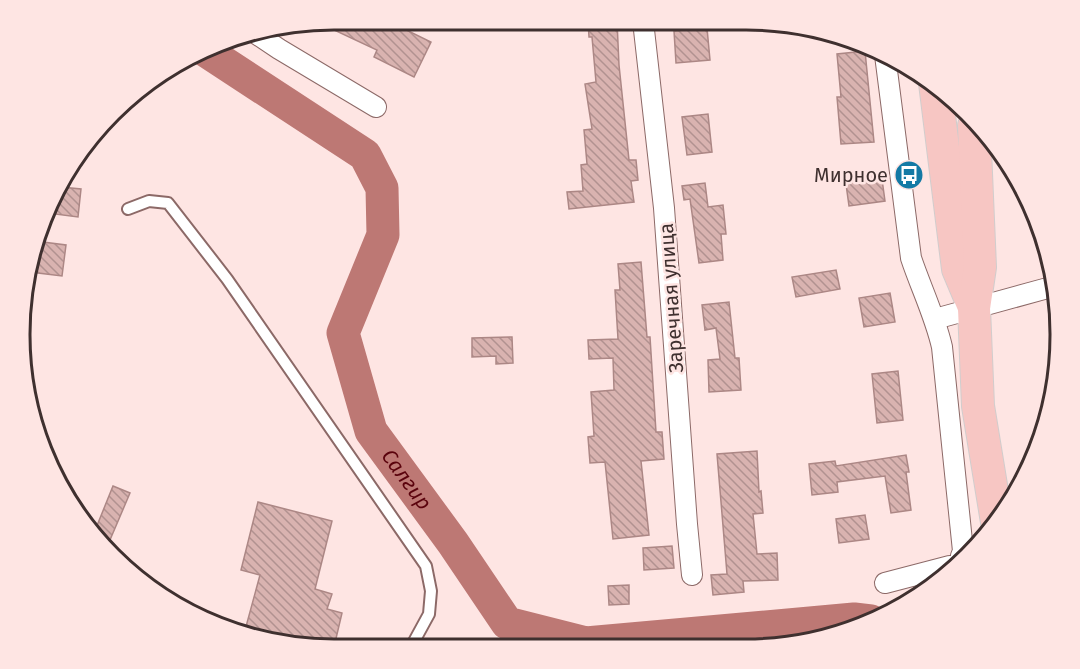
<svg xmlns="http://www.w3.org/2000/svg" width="1080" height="669" viewBox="0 0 1080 669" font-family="'Fira Sans',sans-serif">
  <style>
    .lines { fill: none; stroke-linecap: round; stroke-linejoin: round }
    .river { stroke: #bd7874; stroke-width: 33 }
    .building { fill: url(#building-back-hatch); stroke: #ac8785; stroke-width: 1.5 }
    .lane-casing { stroke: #8c6967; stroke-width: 14 }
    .street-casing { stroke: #8c6967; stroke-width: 22 }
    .primary-casing { stroke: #d1cdcd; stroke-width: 34 }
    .lane { stroke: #fff; stroke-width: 10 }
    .street { stroke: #fff; stroke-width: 20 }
    .primary { stroke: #f7c6c3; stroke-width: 32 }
    .labels { text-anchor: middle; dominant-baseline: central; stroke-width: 5; stroke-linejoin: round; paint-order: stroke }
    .poi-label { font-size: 20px; fill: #3f302f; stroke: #fee5e3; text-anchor: end }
    .street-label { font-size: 20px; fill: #3f302f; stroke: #fee5e3 }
    .water-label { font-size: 21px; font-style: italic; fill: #5a020c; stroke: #fee5e3 }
    .rim { fill: none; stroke: #3f302f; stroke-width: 3 }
  </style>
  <defs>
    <pattern id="building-back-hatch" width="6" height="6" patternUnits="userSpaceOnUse" patternTransform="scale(1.5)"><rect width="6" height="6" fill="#d9b3b0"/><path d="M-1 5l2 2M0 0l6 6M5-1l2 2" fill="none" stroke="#b19290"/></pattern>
  </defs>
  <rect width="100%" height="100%" fill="#fee5e3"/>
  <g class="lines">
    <!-- river -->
    <path class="river" id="s1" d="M206 51 365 155 382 188 383 235 343 333 371 431 453 543 507 623 586 643 854 619 871 621"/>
  </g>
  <!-- building -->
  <g class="building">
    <path d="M334 20H386L431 42 414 77 374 57 377 50 317 22Z"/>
    <path d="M588 21H617L619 65 629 160H636L638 180 631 181 634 202 569 209 567 192 583 191 581 165 587 164 584 130 592 129 585 84 596 82 592 37H589Z"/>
    <path d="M707 28 710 60 676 63 674 31Z"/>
    <path d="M865 51 874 142 841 144 837 97H841L837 54Z"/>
    <path d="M708 114 712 152 687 155 682 117Z"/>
    <path d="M881 172 885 201 849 206 845 177Z"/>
    <path d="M705 183 708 207 723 205 726 234H721L723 260 699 263 690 199 684 200 682 186Z"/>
    <path d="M61 187 81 189 78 217 47 213Z"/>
    <path d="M35 241 66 245 62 276 30 272Z"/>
    <path d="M641 262 647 337H650L656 432H662L664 459 641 461 649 535 613 539 605 462 590 463 588 437 594 436 591 392 614 390 613 358 589 359 588 340 618 339 615 290H620L618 264Z"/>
    <path d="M836 270 840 289 796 297 792 277Z"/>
    <path d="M890 293 895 322 864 327 859 298Z"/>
    <path d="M729 302 735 358H739L741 390 709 392 708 360 720 359 716 328 705 330 702 305Z"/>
    <path d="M512 337 513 363 496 364V356L472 357V338Z"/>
    <path d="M898 371 903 420 877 423 872 374Z"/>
    <path d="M757 451 759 492 761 491 763 513 753 514 757 554 777 553 778 580 743 581 744 592 713 595 711 575 727 574 717 454Z"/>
    <path d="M906 455 909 472H906L911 510 891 513 885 476 837 482 838 492 812 495 809 464 835 461 836 466Z"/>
    <path d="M113 486 130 493 107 547 94 533Z"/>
    <path d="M258 502 332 521 315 589 332 594 327 609 342 613 334 647H294L244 634 260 575 241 570Z"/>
    <path d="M865 515 869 539 839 543 836 519Z"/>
    <path d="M672 546 674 568 644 570 643 548Z"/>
    <path d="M629 585V604L609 605 608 586Z"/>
  </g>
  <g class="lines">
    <!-- lane casing -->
    <g class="lane-casing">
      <path id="lane" d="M128 209 149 201 168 203 227 279 426 566 431 591 429 614 411 647"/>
    </g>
    <!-- street casing -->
    <g class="street-casing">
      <g id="street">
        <path d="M643 21 664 208 687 524 692 575"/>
        <path d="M255 33 279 49 376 107"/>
        <path d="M885 55 911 258C921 288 935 316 942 347L963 551 961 556"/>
        <path d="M935 319 1055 286"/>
        <path d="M885 583 950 566"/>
      </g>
    </g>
    <!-- primary casing -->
    <g class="primary-casing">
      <g id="primary">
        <path d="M935 83 958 269 974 307"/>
        <path d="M974 126 980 267 974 308 978 406 997 522"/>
      </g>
    </g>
    <!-- lane -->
    <use href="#lane" class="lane"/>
    <!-- street -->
    <use href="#street" class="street"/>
    <!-- primary -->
    <use href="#primary" class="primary"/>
  </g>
  <!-- icons -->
  <defs>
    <g id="bus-disc" transform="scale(1.5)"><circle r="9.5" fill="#147aa5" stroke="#fee5e3"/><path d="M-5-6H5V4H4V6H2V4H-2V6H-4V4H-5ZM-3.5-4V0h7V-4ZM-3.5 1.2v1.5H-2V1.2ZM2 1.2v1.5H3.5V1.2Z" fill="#fff"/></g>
  </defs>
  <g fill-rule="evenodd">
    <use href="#bus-disc" x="909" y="175"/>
  </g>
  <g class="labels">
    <!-- poi labels -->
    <g class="poi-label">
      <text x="888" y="175">Мирное</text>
    </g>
    <!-- street labels -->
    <g class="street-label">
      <text transform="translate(671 298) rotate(-94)">Заречная улица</text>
    </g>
    <!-- water labels -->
    <g class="water-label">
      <text stroke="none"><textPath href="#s1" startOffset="542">Салгир</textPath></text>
    </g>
  </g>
  <!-- crop -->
  <path d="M0 0H1080V669H0ZM334 30H746A304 304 0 0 1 1050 334V335A304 304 0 0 1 746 639H334A304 304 0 0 1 30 335V334A304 304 0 0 1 334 30Z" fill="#fee5e3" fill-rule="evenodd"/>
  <path class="rim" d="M334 30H746A304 304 0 0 1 1050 334V335A304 304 0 0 1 746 639H334A304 304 0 0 1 30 335V334A304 304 0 0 1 334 30Z"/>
</svg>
